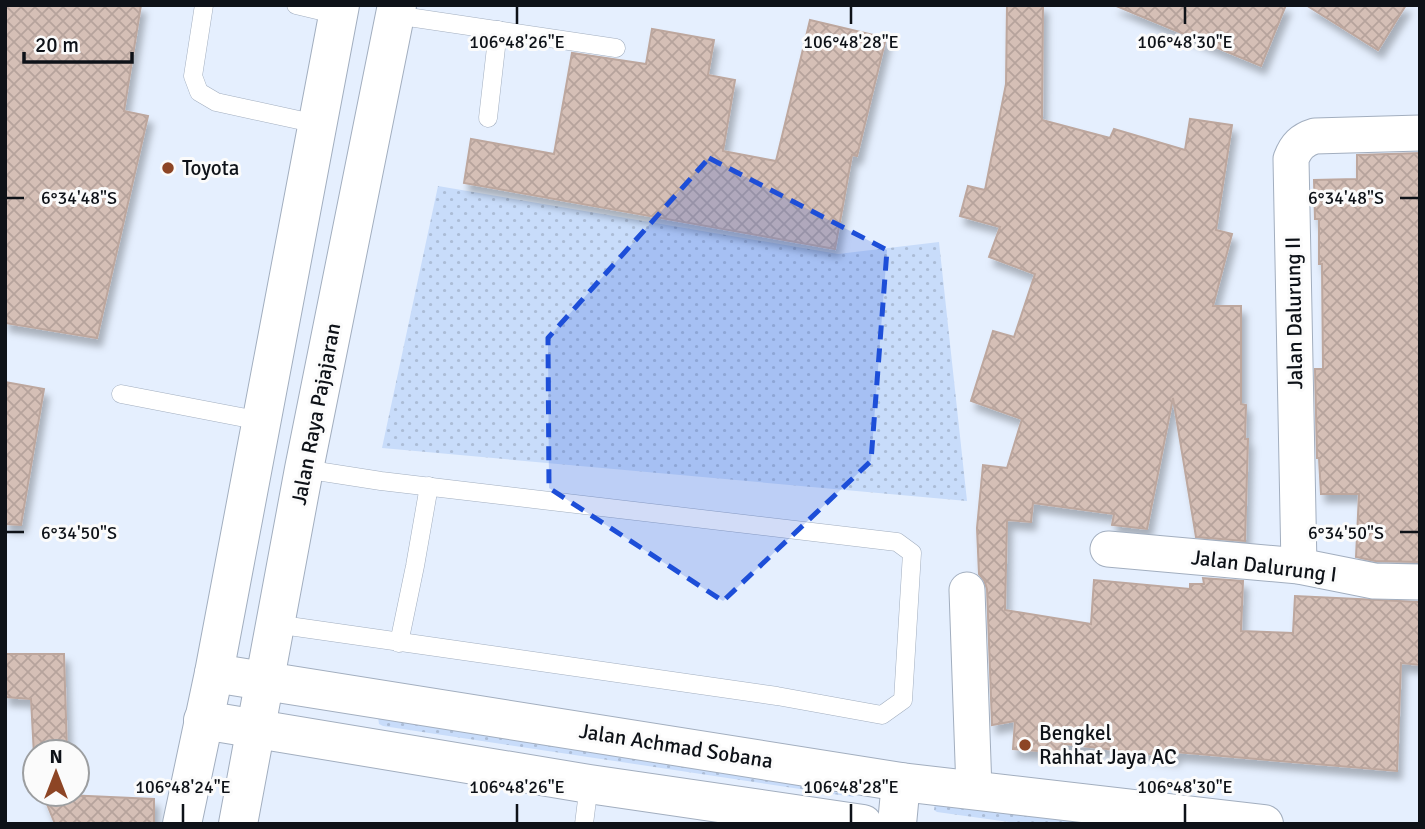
<svg xmlns="http://www.w3.org/2000/svg" width="1425" height="829" viewBox="0 0 1425 829" font-family="Signika,sans-serif">
  <style>
    .grass { fill: url(#grass-dots) }
    .building { fill: url(#building-cross-hatch); stroke: #bda79e; stroke-width: 2; filter: url(#shadow) }
    .lines { fill: none; stroke-linecap: round; stroke-linejoin: round }
    .service-casing { stroke: #a2aebf; stroke-width: 19 }
    .minor-casing { stroke: #a2aebf; stroke-width: 37 }
    .primary-casing { stroke: #a2aebf; stroke-width: 40 }
    .trunk-casing { stroke: #a2aebf; stroke-width: 40 }
    .service { stroke: #fff; stroke-width: 18 }
    .minor { stroke: #fff; stroke-width: 35 }
    .primary { stroke: #fff; stroke-width: 38 }
    .trunk { stroke: #fff; stroke-width: 38 }
    .marked { fill: #1d4ed8; fill-opacity: 0.2; stroke: #1d4ed8; stroke-width: 5; stroke-dasharray: 14 9; stroke-linejoin: round }
    .ticks { fill: none; stroke: #0e1218; stroke-width: 2.5 }
    .poi-dot { fill: #8d4525; stroke: #fbfbfb; stroke-width: 2.5 }
    .labels { text-anchor: middle; dominant-baseline: central; stroke-width: 6; stroke-linejoin: round; paint-order: stroke }
    .poi-label { font-size: 21px; fill: #0e1218; stroke: #fbfbfb; text-anchor: start }
    .street-label { font-size: 21px; fill: #0e1218; stroke: #fbfbfb }
    .ticks-label { font-size: 18px; text-anchor: middle; fill: #0e1218; stroke: #fbfbfb; stroke-width: 6; stroke-linejoin: round; paint-order: stroke }
  </style>
  <defs>
    <pattern id="grass-dots" width="8" height="8" patternUnits="userSpaceOnUse" patternTransform="scale(1.75)"><rect width="8" height="8" fill="#c8dcfa"/><path d="M2 2h.1M6 6h.1" fill="none" stroke="#abbcd6" stroke-width="1.8" stroke-linecap="round"/></pattern>
    <pattern id="building-cross-hatch" width="8" height="8" patternUnits="userSpaceOnUse" patternTransform="scale(1.75)"><rect width="8" height="8" fill="#d5bfb6"/><path d="M0 0l8 8M0 8l8-8" fill="none" stroke="#b6a39c"/></pattern>
    <filter id="shadow"><feDropShadow dx="4.5" dy="8" stdDeviation="3.5" flood-color="#0004"/></filter>
  </defs>
  <rect width="100%" height="100%" fill="#e5effe"/>
  <!-- grass -->
  <g class="grass">
    <path d="M438 186 838 254 939 242 967 501 382 448Z"/>
    <path d="M378 717 859 792 853 797 383 726 379 724Z"/>
    <path d="M935 803 1101 824H1024L937 812 934 810Z"/>
  </g>
  <!-- building -->
  <g class="building">
    <path d="M5 5H141L124 111 148 116 97 338 5 323Z"/>
    <path d="M1007 5H1043L1042 120 1110 138 1114 129 1185 150 1190 119 1232 125 1216 230 1232 234 1213 306H1241V404L1246 405 1245 439H1248L1245 541 1196 537 1173 398 1147 529 1112 525 1114 514 1033 503 1031 522 1007 520 1005 610 1091 624 1094 580 1190 589V584H1204L1203 578 1243 581 1241 631 1293 633 1295 596 1420 602V665L1401 663 1397 771 1175 752V757L1065 744 1064 753 1013 749 1015 721 992 725 987 589 984 580 979 574 977 528 983 465 1007 468 1022 419 971 401 993 331 1014 337 1035 274 989 257 1000 227 960 216 968 186 985 190 1006 84Z"/>
    <path d="M1114 5H1286L1261 66Z"/>
    <path d="M1306 5H1406L1378 50Z"/>
    <path d="M810 20 886 38 857 156 852 155 835 249 464 183 471 139 554 154 572 53 646 64 652 29 714 40 708 75 735 80 723 151 776 161Z"/>
    <path d="M1420 153V562L1376 561 1356 557 1359 494H1321L1319 458H1317L1315 369H1323L1322 264H1319V219H1315L1314 180 1357 179V155Z"/>
    <path d="M5 382 44 389 21 525 5 524Z"/>
    <path d="M5 654H64L67 752H35V774L31 699 5 697Z"/>
    <path d="M43 794 154 799V824H55Z"/>
  </g>
  <g class="lines">
    <!-- service casing -->
    <g class="service-casing">
      <g id="service">
        <path d="M204 5 193 76 199 92 216 102 317 124"/>
        <path d="M296 5 338 15"/>
        <path d="M395 15 616 48"/>
        <path d="M488 118 498 30"/>
        <path d="M121 394 261 421"/>
        <path d="M275 624 777 696 882 715 903 700 912 553 897 542 381 481 304 469"/>
        <path d="M399 643 415 566 429 486"/>
        <path d="M584 824 589 784"/>
      </g>
    </g>
    <!-- minor casing -->
    <g class="minor-casing">
      <g id="minor">
        <path d="M1108 549 1299 566 1374 581 1420 582"/>
        <path d="M1299 566 1291 159C1296 146 1302 140 1315 136L1420 133"/>
        <path d="M967 590 974 790"/>
      </g>
    </g>
    <!-- primary casing -->
    <g class="primary-casing">
      <g id="primary">
        <path d="M214 673 901 782 1264 824"/>
        <path d="M203 720 589 784 863 824"/>
        <path d="M897 824 901 782"/>
      </g>
    </g>
    <!-- trunk casing -->
    <g class="trunk-casing">
      <g id="trunk">
        <path d="M182 824 214 673 340 5"/>
        <path d="M238 824 304 469 397 5"/>
      </g>
    </g>
    <!-- service -->
    <use href="#service" class="service"/>
    <!-- minor -->
    <use href="#minor" class="minor"/>
    <!-- primary -->
    <use href="#primary" class="primary"/>
    <!-- trunk -->
    <use href="#trunk" class="trunk"/>
  </g>
  <!-- marked area -->
  <path class="marked" d="M709 158 887 250 871 461 723 601 549 488 548 338Z"/>
  <!-- ticks -->
  <path class="ticks" d="M517 7V24M851 7V24M1185 7V24M7 198H24M1400 198H1418M7 532H24M1400 532H1418M183 804V822M517 804V822M851 804V822M1185 804V822"/>
  <!-- markers -->
  <g class="poi-dot">
    <circle cx="168" cy="168" r="7"/>
    <circle cx="1025" cy="745" r="7"/>
  </g>
  <g class="labels">
    <!-- poi labels -->
    <g class="poi-label">
      <text x="182" y="168">Toyota</text>
      <text x="1039" y="733">Bengkel<tspan x="1039" dy="24">Rahhat Jaya AC</tspan></text>
    </g>
    <!-- street labels -->
    <g class="street-label">
      <text transform="translate(1294 313) rotate(-91)">Jalan Dalurung II</text>
      <text transform="translate(316 414) rotate(-79)">Jalan Raya Pajajaran</text>
      <text transform="translate(1264 566) rotate(7)">Jalan Dalurung I</text>
      <text transform="translate(676 746) rotate(9)">Jalan Achmad Sobana</text>
    </g>
  </g>
  <g class="ticks-label">
    <text x="517" y="48">106°48'26"E</text>
    <text x="851" y="48">106°48'28"E</text>
    <text x="1185" y="48">106°48'30"E</text>
    <text x="79" y="204">6°34'48"S</text>
    <text x="1346" y="204">6°34'48"S</text>
    <text x="79" y="539">6°34'50"S</text>
    <text x="1346" y="539">6°34'50"S</text>
    <text x="183" y="793">106°48'24"E</text>
    <text x="517" y="793">106°48'26"E</text>
    <text x="851" y="793">106°48'28"E</text>
    <text x="1185" y="793">106°48'30"E</text>
  </g>
  <!-- border -->
  <rect width="1425" height="829" fill="none" stroke="#0e1218" stroke-width="14"/>
  <!-- north arrow -->
  <g transform="translate(56 773)"><circle r="33" fill="#fbfbfb" stroke="#9c9ea0" stroke-width="2"/>
  <path d="M0-5L12 26L0 18L-12 26Z" fill="#8d4525"/>
  <text y="-10" font-size="19" font-weight="bold" text-anchor="middle" fill="#0e1218">N</text>
  </g>
  <!-- scale -->
  <path d="M24 52v10h108v-10" fill="none" stroke="#0e1218" stroke-width="3.5"/>
  <text x="35" y="52" font-size="21" fill="#0e1218" stroke="#fbfbfb" stroke-width="5" paint-order="stroke">20 m</text>
</svg>
